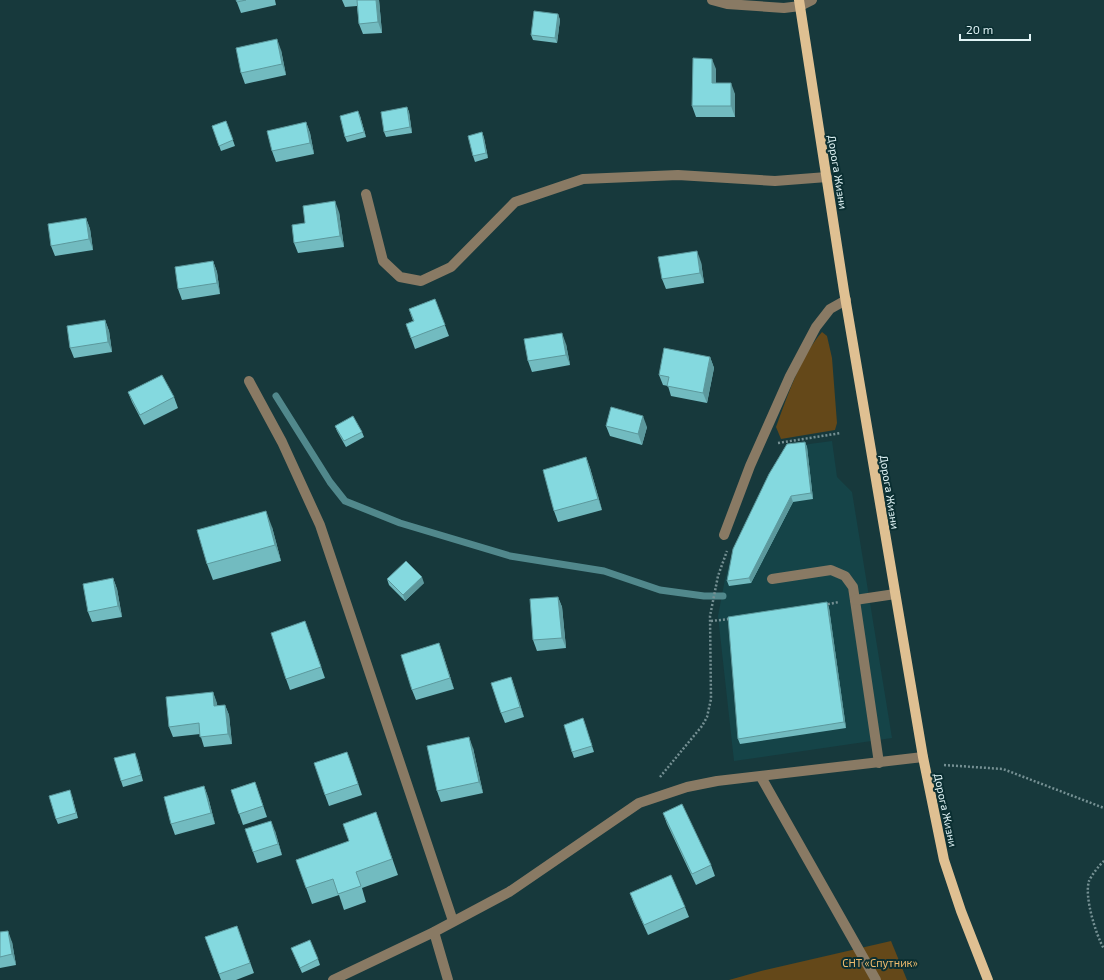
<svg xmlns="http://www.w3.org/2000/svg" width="1104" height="980" viewBox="0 0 1104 980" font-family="'Exo 2',sans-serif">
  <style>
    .built { fill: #154448 }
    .green { fill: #644819 }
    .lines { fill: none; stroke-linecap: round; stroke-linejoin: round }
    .stream { stroke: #51888c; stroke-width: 7 }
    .path { stroke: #759093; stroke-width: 2.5; stroke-dasharray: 2 2; stroke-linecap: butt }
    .minor { stroke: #897a64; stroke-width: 10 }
    .major { stroke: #dfc092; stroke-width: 10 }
    .wall { fill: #72bbc0 }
    .shaded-wall { fill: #5c989c }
    .building { fill: #84d9df; stroke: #5c989c }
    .labels { text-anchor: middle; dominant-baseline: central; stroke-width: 4; stroke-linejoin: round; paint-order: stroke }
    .street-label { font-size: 11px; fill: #e2f5f7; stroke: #0b2f32 }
    .park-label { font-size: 11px; fill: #eebb6d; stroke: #0b2f32 }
  </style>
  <rect width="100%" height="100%" fill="#17393c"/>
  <!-- built -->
  <path class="built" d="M832 441 837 477 852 492 892 738 734 761 718 616 725 579 732 553 787 447Z"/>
  <!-- green -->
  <g class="green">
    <path d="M822 332 827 336 832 358 837 423 835 430 781 439 776 427C788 395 800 357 822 332Z"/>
    <path d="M891 941 907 980H729L761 971Z"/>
  </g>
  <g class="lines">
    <!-- stream -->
    <path class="stream" d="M276 396 330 482 345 501 400 523 510 556 604 571 660 590 704 596H723"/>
    <!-- path -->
    <g class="path">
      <path d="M778 443 841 433"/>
      <path d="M824 605 839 602"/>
      <path d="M711 621 730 619"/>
      <path d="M944 765 1003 769 1104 808"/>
      <path d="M660 777 702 726 707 717 711 699 710 616 718 576 727 551"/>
      <path d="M1104 861C1100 864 1091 876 1089 881 1084 897 1096 935 1104 949"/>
    </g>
    <!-- minor -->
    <g class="minor">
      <path d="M712 0 727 4 784 8 800 6 812 0"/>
      <path d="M366 194 383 261 400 277 421 281 451 267 515 202 583 179 678 175 775 181 827 177"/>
      <path d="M249 381 282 442 320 525 453 921"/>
      <path d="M724 535 750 466 790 376 816 327 830 309 846 300"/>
      <path d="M772 579 831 570 845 576 853 587 879 763"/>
      <path d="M855 600 895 594"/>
      <path d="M761 777 876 980"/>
      <path d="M434 932 448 980"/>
      <path d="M333 980 434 932 509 892 639 803 687 787 717 781 923 757"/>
    </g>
    <!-- major -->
    <path class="major" d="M799 0 844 291 923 757 944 860 961 911 988 980"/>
  </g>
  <!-- wall -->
  <g class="wall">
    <path d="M236 0H275L276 5 241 13Z"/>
    <path d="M342 0H379L382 33 363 34 359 24 357 6 345 7Z"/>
    <path d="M558 14 560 20 557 43 533 40 531 35Z"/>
    <path d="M281 50 286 75 245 84 241 73Z"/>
    <path d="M716 69V83L735 94V117H696L692 106Z"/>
    <path d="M407 107 409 112 412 133 386 137 384 132Z"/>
    <path d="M360 116 366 137 347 142 345 137Z"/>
    <path d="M226 121 235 146 221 151 212 126Z"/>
    <path d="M306 122 310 133 314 154 276 162 272 151Z"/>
    <path d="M482 132 484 138 488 158 475 162 473 156Z"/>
    <path d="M339 212 344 247 298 253 294 243Z"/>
    <path d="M86 218 90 229 93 250 55 256 51 246Z"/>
    <path d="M213 261 217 272 220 294 182 300 178 289Z"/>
    <path d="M701 262 704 283 666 289 662 279Z"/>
    <path d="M435 299 449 336 415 349 406 324 413 321 409 309Z"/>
    <path d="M105 320 109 331 112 352 74 358 70 348Z"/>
    <path d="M566 344 570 365 532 372 528 361Z"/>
    <path d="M710 357 714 368 707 403 671 396 668 386 663 385 659 375Z"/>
    <path d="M128 392 174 397 178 408 144 425 132 402Z"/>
    <path d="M335 426 362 432 364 437 346 447 337 431Z"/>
    <path d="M606 426 647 427 642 445 610 436Z"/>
    <path d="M805 442 807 447 813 499 793 502 751 583 729 586 727 581Z"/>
    <path d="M586 457 590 468 602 510 558 522 554 511Z"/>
    <path d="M272 527 281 561 213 580 207 564Z"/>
    <path d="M113 578 117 589 122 617 92 622 88 612Z"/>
    <path d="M387 579 424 583 405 601 389 585Z"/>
    <path d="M558 597 562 607 566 648 537 651 533 640Z"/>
    <path d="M827 602 829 608 846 728 740 744 738 739Z"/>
    <path d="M309 632 325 678 290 690 286 679Z"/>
    <path d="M439 643 454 689 416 700 412 690Z"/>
    <path d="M511 677 524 717 505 723 501 713Z"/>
    <path d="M213 692 217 705H225L229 715 232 744 204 747 200 734 173 737 169 727Z"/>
    <path d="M585 724 594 752 574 758 572 752Z"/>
    <path d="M473 748 483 793 441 802 437 791Z"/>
    <path d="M137 758 143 781 123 787 121 781Z"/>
    <path d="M351 763 362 795 329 806 325 795Z"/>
    <path d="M255 782 267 817 243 825 231 790Z"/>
    <path d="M204 786 208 797 215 824 175 835 171 824Z"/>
    <path d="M72 796 78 818 58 824 56 819Z"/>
    <path d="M376 812 398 875 362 888 366 902 344 910 339 895 312 904 296 860 349 841Z"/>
    <path d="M663 813 711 865 715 876 696 885 667 824Z"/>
    <path d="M275 831 282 855 257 863 253 852Z"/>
    <path d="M630 893 685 907 689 917 648 935 634 904Z"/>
    <path d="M237 926 254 973 236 980H221L205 937Z"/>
    <path d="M0 932 12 942 16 965 0 968Z"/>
    <path d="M291 948 318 959 320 965 302 973Z"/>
  </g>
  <!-- shaded-wall -->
  <g class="shaded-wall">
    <path d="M376 0H379L382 33 378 22Z"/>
    <path d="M558 14 560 20 557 43 555 38Z"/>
    <path d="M277 39 281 50 286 75 282 64Z"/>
    <path d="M712 59 716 69V94L712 83Z"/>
    <path d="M731 83 735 94V117L731 106Z"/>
    <path d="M407 107 409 112 412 133 410 127Z"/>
    <path d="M358 111 360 116 366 137 364 132Z"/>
    <path d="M306 122 310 133 314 154 310 143Z"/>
    <path d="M482 132 484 138 488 158 486 153Z"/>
    <path d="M335 201 339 212 344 247 340 236Z"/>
    <path d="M86 218 90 229 93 250 89 239Z"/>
    <path d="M697 251 701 262 704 283 700 273Z"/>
    <path d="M213 261 217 272 220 294 217 283Z"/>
    <path d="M105 320 109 331 112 352 108 342Z"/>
    <path d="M562 333 566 344 570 365 566 355Z"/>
    <path d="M710 357 714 368 707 403 703 393Z"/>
    <path d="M643 416 647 427 642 445 638 434Z"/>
    <path d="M805 442 807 447 813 499 811 493Z"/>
    <path d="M586 457 590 468 602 510 598 499Z"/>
    <path d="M791 496 793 502 751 583 749 578Z"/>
    <path d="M266 511 272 527 281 561 275 545Z"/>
    <path d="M422 577 424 583 405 601 403 595Z"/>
    <path d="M113 578 117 589 122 617 118 606Z"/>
    <path d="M558 597 562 607 566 648 562 638Z"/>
    <path d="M827 602 829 608 846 728 844 722Z"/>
    <path d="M439 643 443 654 454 689 450 678Z"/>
    <path d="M511 677 515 688 524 717 520 707Z"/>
    <path d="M213 692 217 703 218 717 214 706Z"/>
    <path d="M225 705 229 715 232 744 228 734Z"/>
    <path d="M469 737 473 748 483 793 479 782Z"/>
    <path d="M204 786 208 797 215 824 211 813Z"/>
    <path d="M271 821 275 831 282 855 278 844Z"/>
    <path d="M8 931 12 942 16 965 12 954Z"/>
  </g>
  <!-- building -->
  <g class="building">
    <path d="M236 0H246L237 2Z"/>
    <path d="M357 0H376L378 22 359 24Z"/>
    <path d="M534 11 558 14 555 38 531 35Z"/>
    <path d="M277 39 282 64 241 73 236 48Z"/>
    <path d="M693 58 712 59V83H731V106H692Z"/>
    <path d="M407 107 410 127 384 132 381 112Z"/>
    <path d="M358 111 364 132 345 137 340 116Z"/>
    <path d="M226 121 233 140 219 146 212 126Z"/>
    <path d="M306 122 310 143 272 151 267 131Z"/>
    <path d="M482 132 486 153 473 156 468 136Z"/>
    <path d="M335 201 340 236 294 243 292 225 305 223 303 206Z"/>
    <path d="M86 218 89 239 51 246 48 224Z"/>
    <path d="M697 251 700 273 662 279 658 257Z"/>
    <path d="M213 261 217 283 178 289 175 267Z"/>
    <path d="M435 299 445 325 411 338 406 324 414 321 409 309Z"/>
    <path d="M105 320 108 342 70 348 67 326Z"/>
    <path d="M562 333 566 355 528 361 524 339Z"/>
    <path d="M664 348 710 357 703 393 667 386 669 377 659 375Z"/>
    <path d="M162 375 174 397 140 415 128 392Z"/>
    <path d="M611 407 643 416 638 434 606 426Z"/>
    <path d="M353 416 362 432 344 441 335 426Z"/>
    <path d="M805 442 811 493 791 496 749 578 727 581 733 549 769 474 787 444Z"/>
    <path d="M586 457 598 499 554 511 543 470Z"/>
    <path d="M266 511 275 545 207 564 197 530Z"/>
    <path d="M406 561 422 577 403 595 387 579Z"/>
    <path d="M113 578 118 606 88 612 83 584Z"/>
    <path d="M558 597 562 638 533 640 530 599Z"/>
    <path d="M827 602 844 722 738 739 728 617Z"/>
    <path d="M305 621 321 667 286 679 271 633Z"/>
    <path d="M439 643 450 678 412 690 401 655Z"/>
    <path d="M511 677 520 707 501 713 491 683Z"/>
    <path d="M213 692 214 706 225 705 228 734 200 737 199 723 169 727 166 697Z"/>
    <path d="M583 718 592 746 572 752 564 725Z"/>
    <path d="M469 737 479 782 437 791 427 746Z"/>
    <path d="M347 752 358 784 325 795 314 763Z"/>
    <path d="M135 753 141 775 121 781 114 758Z"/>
    <path d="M255 782 263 806 239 814 231 790Z"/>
    <path d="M204 786 211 813 171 824 164 797Z"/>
    <path d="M70 790 76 813 56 819 49 796Z"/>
    <path d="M682 804 711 865 692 874 663 813Z"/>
    <path d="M376 812 392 859 356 872 361 886 338 894 333 879 306 888 296 860 349 841 343 824Z"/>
    <path d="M271 821 278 844 253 852 245 829Z"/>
    <path d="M671 875 685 907 644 925 630 893Z"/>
    <path d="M237 926 250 963 219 974 205 937Z"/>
    <path d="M8 931 12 954 0 957V932Z"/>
    <path d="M310 940 318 959 300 968 291 948Z"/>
  </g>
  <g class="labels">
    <!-- street labels -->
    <g class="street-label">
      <text transform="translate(838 172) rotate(81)">Дорога Жизни</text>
      <text transform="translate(890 492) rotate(81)">Дорога Жизни</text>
      <text transform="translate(946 810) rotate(78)">Дорога Жизни</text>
    </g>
    <!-- park labels -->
    <g class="park-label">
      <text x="880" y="962">СНТ «Спутник»</text>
    </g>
  </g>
  <!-- scale -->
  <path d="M960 34v6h70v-6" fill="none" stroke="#e2f5f7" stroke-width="2"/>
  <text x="966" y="34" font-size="12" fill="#e2f5f7" stroke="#0b2f32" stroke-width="3" paint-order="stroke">20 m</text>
</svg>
